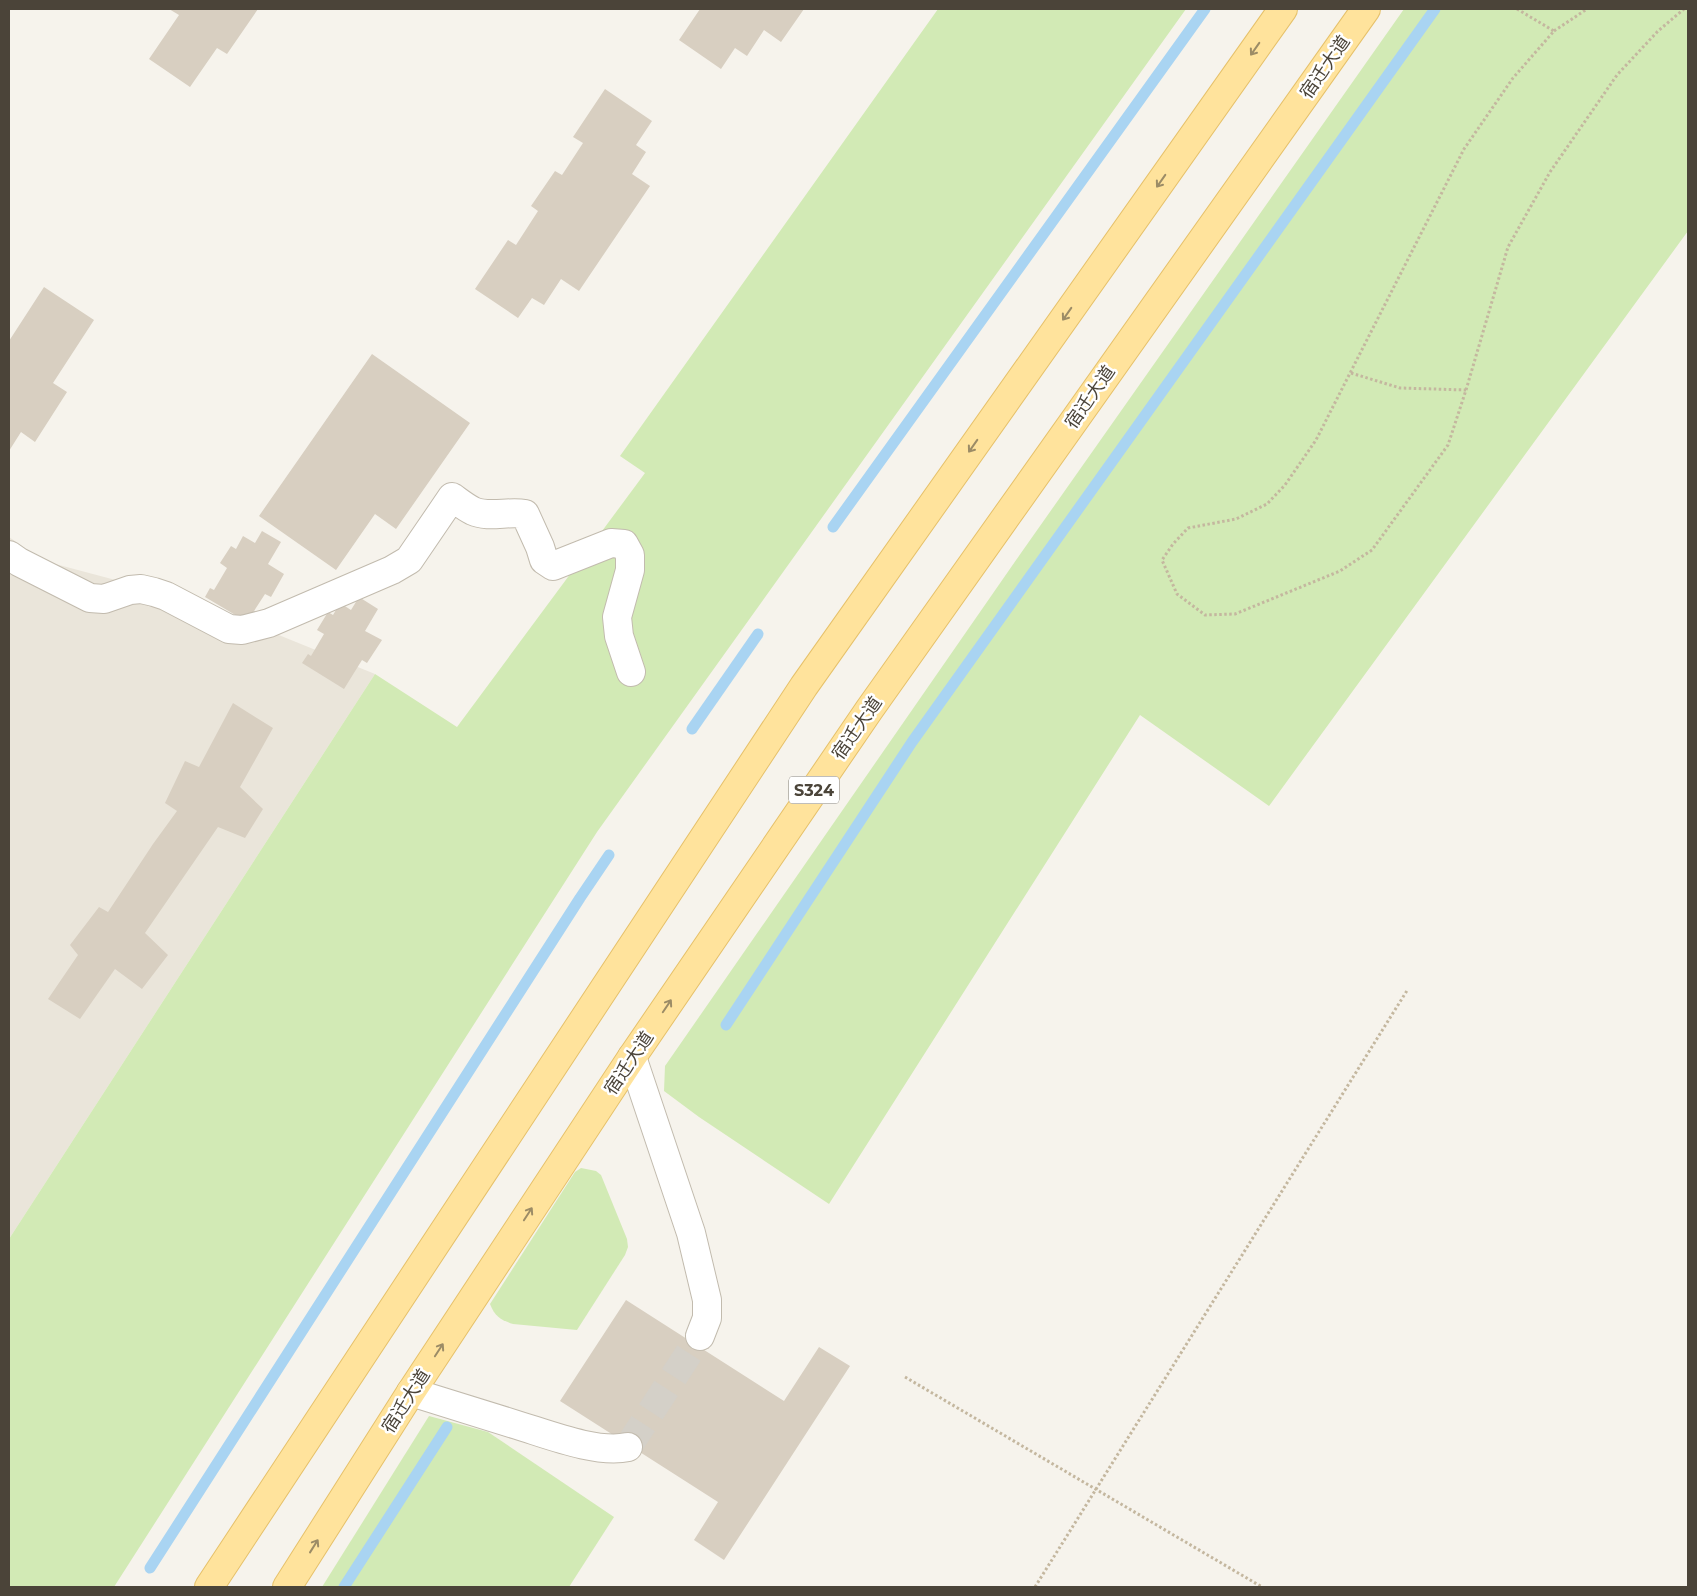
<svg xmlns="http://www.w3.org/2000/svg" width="1697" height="1596" viewBox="0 0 1697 1596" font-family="Montserrat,'Noto Sans SC',sans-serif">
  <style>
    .residential { fill: #eae5da }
    .green { fill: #d2eab5 }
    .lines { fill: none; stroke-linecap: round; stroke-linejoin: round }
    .stream { stroke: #a9d4f2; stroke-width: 11 }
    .building { fill: #d8cfc1 }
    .minor-tunnel { stroke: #d4d0c8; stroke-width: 28; stroke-dasharray: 28 14; stroke-linecap: butt }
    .minor-casing { stroke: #c2bbae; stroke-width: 30 }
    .major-casing { stroke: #e6c16a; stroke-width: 30 }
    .path { stroke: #c4b79f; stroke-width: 3; stroke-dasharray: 2.5 2.5; stroke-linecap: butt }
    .minor { stroke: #fff; stroke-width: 28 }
    .major { stroke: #ffe39c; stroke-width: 28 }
    .oneway { stroke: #9c8c66 }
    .labels { text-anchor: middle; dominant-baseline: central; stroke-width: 5; stroke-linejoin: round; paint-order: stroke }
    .shield { fill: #fff; stroke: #817c74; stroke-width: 1 }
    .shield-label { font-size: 16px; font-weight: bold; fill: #4b4439 }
    .street-label { font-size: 18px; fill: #4b4439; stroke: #fff }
  </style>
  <rect width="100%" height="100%" fill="#f6f3ec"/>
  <!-- residential -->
  <path class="residential" d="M9 537 44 561 153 590 249 623 375 674 9 1239Z"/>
  <!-- green -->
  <g class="green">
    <path d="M938 9H1186L597 832 114 1587H9V1239L375 674 457 727 645 473 620 456Z"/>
    <path d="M1404 9H1688V231L1269 806 1140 715 829 1204 699 1117 664 1091 665 1066 1021 553Z"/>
    <path d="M581 1168 596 1171 601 1175 627 1239 628 1247 625 1255 577 1330 513 1324C501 1320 495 1317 490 1304L575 1172Z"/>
    <path d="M429 1416 488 1432 614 1517 569 1587H322Z"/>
  </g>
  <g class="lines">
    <!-- stream -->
    <g class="stream">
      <path d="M833 527 1205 9"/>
      <path d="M692 729 758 634"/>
      <path d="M726 1025 912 742 1435 9"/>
      <path d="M150 1568 580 898 609 855"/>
      <path d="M344 1587 447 1427"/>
    </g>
  </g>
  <!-- building -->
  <g class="building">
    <path d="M169 9H258L227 54 217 48 190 87 149 59 179 15Z"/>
    <path d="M700 9H804L781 42 764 30 747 56 735 48 721 69 679 40Z"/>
    <path d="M605 89 652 121 636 145 646 152 632 174 650 186 579 291 561 279 544 305 532 298 518 318 475 289 508 240 516 245 538 211 531 206 555 171 562 175 583 143 573 137Z"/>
    <path d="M44 287 94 320 53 383 67 392 35 442 21 432 9 451V341Z"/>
    <path d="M372 354 470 423 396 529 375 514 336 570 259 516Z"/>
    <path d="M262 531 281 542 268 564 284 574 271 597 265 594 247 622 205 597 210 588 214 590 227 568 220 563 231 546 236 549 243 536 255 543Z"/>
    <path d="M359 597 378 609 365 631 382 640 367 663 362 660 344 689 302 663 308 654 311 656 324 634 317 630 328 612 333 615 340 603 351 610Z"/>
    <path d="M233 703 273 728 240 787 263 809 245 838 218 827 145 933 168 955 142 989 115 969 80 1019 48 999 78 955 70 945 99 907 108 912 153 844 177 811 165 803 185 761 199 767Z"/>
    <path d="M626 1300 784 1401 819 1347 850 1366 724 1560 694 1540 718 1502 560 1401Z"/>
  </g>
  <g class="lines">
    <!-- minor-tunnel -->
    <path class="minor-tunnel" d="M628 1447 700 1336"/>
    <!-- minor casing -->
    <g class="minor-casing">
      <g id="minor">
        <path d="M9 555 19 562 90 598 104 599 130 590 141 589 154 592 166 596 229 629 242 630 269 623 392 570 409 560 452 497C459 502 465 507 473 511 488 518 508 511 525 514L540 547 544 560 553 566 611 543 624 544 630 555V570L617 617 619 636 631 672"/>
        <path d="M632 1057 691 1233 707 1300V1318L700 1336"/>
        <path d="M411 1392C446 1403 481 1414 517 1425 547 1434 597 1454 628 1447"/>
      </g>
    </g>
    <!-- major casing -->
    <g class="major-casing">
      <g id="major">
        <path d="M209 1587 804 686 1283 9"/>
        <path d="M287 1587 411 1392 632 1057 869 710 1366 9"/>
      </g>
    </g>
    <!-- path -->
    <g class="path">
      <path d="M1517 9 1554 31 1513 78 1464 149 1316 440 1285 485 1267 504 1236 519 1188 528 1173 544 1162 560 1177 594 1205 615 1235 614 1340 571 1372 550 1448 445 1466 390 1508 247 1550 172 1617 75 1658 31 1684 9"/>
      <path d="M1554 31 1587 9"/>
      <path d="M1351 373 1400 388 1466 390"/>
      <path d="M905 1377 1262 1587"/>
      <path d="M1035 1587 1408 989"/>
    </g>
    <!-- minor -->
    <use href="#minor" class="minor"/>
    <!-- major -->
    <use href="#major" class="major"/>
  </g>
  <!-- one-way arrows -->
  <defs><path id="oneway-shaft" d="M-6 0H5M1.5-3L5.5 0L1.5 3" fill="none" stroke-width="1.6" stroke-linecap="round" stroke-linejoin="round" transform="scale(1.25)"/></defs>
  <g class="oneway">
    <use href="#oneway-shaft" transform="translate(1255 49) rotate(125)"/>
    <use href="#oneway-shaft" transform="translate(1161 181) rotate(125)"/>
    <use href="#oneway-shaft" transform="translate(1067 314) rotate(125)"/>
    <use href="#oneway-shaft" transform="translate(973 446) rotate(125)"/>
    <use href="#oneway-shaft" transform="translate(667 1006) rotate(-56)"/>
    <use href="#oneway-shaft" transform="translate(528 1214) rotate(-57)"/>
    <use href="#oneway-shaft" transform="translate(439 1350) rotate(-57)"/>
    <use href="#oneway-shaft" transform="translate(314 1546) rotate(-58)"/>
  </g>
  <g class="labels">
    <!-- shield labels -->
    <rect class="shield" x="789" y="776.5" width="50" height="27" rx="4"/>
    <g class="shield-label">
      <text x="814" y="790">S324</text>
    </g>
    <!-- street labels -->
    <g class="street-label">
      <text transform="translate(1325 67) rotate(-55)">宿迁大道</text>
      <text transform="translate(1090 397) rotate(-55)">宿迁大道</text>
      <text transform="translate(857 728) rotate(-55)">宿迁大道</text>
      <text transform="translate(629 1063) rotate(-56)">宿迁大道</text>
      <text transform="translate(406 1401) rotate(-57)">宿迁大道</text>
    </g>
  </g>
  <!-- border -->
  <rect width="1697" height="1596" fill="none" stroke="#4b4439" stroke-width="20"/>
</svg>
